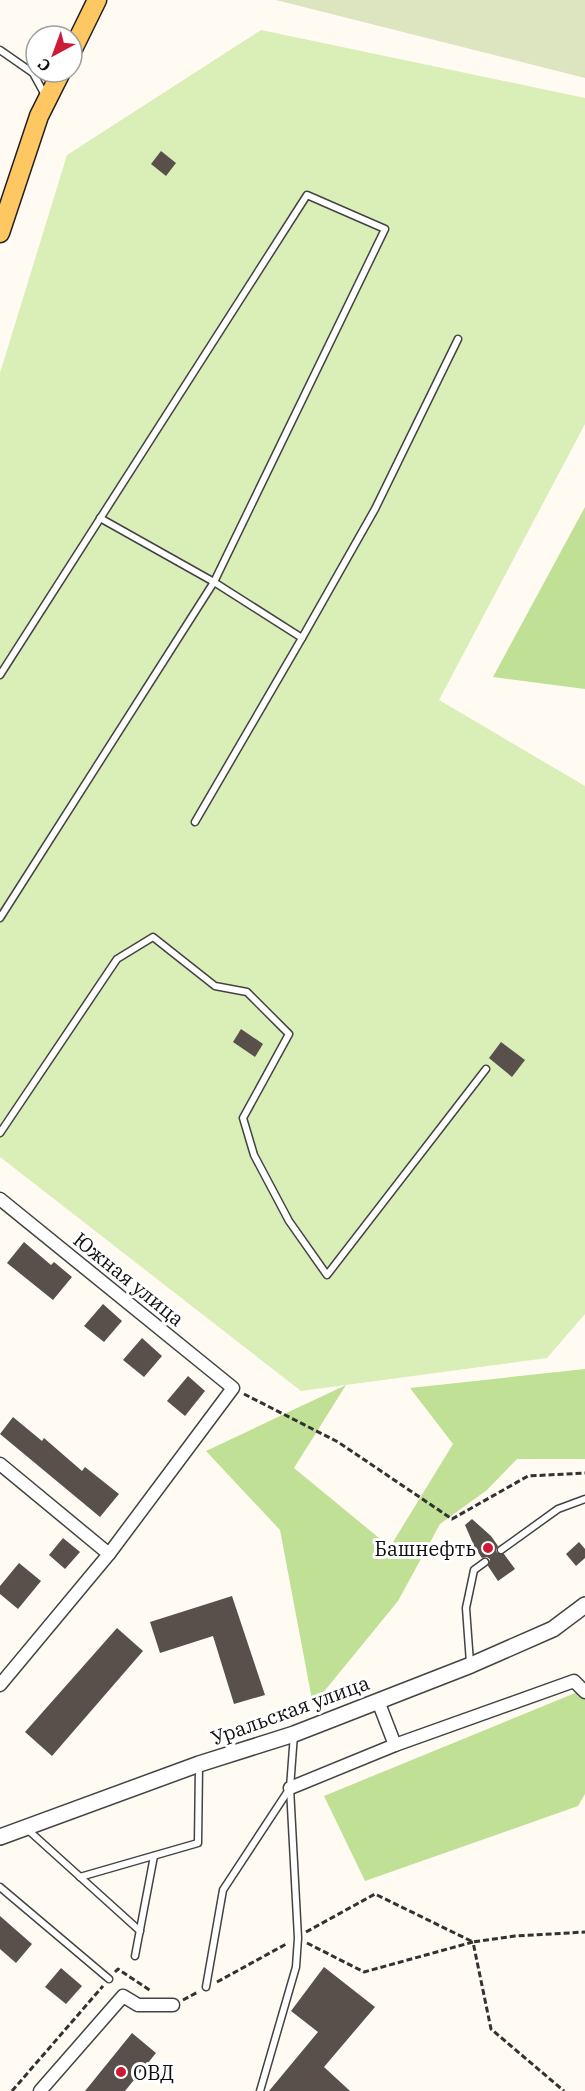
<svg xmlns="http://www.w3.org/2000/svg" width="585" height="2091" viewBox="0 0 585 2091" font-family="'IBM Plex Serif',serif">
  <style>
    .green { fill: #daeeb7 }
    .forest { fill: #bfe095 }
    .cemetery { fill: #dce4c0 }
    .building { fill: #594f4b }
    .lines { fill: none; stroke-linecap: round; stroke-linejoin: round }
    .service-casing { stroke: #434343; stroke-width: 9 }
    .minor-casing { stroke: #434343; stroke-width: 15 }
    .tertiary-casing { stroke: #434343; stroke-width: 18 }
    .primary-casing { stroke: #212121; stroke-width: 21 }
    .path { stroke: #323232; stroke-width: 3; stroke-dasharray: 6 3; stroke-linecap: butt }
    .service { stroke: #fff; stroke-width: 6 }
    .minor { stroke: #fff; stroke-width: 12 }
    .tertiary { stroke: #fff; stroke-width: 15 }
    .primary { stroke: #ffc762; stroke-width: 18 }
    .poi-dot { fill: #cd1a37; stroke: #fff; stroke-width: 2 }
    .labels { text-anchor: middle; dominant-baseline: central; stroke-width: 6; stroke-linejoin: round; paint-order: stroke }
    .street-label { font-size: 20px; fill: #101010; stroke: #fff }
    .poi-label { font-size: 20px; fill: #101010; stroke: #fff; text-anchor: end }
  </style>
  <rect width="100%" height="100%" fill="#fffbf2"/>
  <!-- green -->
  <path class="green" d="M261 30 585 98V424L439 700 585 786V1314L547 1358 301 1391 0 1157V373L67 155Z"/>
  <!-- forest -->
  <g class="forest">
    <path d="M585 507V689L493 677Z"/>
    <path d="M585 1369V1459H517L487 1490 440 1524 398 1601 313 1705 280 1530 206 1451 346 1385 294 1468 390 1547 453 1444 410 1388Z"/>
    <path d="M585 1689V1794L578 1806 365 1881 324 1796Z"/>
  </g>
  <!-- cemetery -->
  <path class="cemetery" d="M276 0H585V78Z"/>
  <!-- building -->
  <g class="building">
    <path d="M161 151 176 163 166 176 151 164Z"/>
    <path d="M241 1029 263 1044 255 1057 233 1042Z"/>
    <path d="M501 1042 525 1060 512 1077 489 1058Z"/>
    <path d="M24 1242 51 1265 54 1262 72 1277 53 1300 7 1263Z"/>
    <path d="M103 1304 122 1321 104 1342 84 1326Z"/>
    <path d="M142 1338 162 1356 144 1377 123 1360Z"/>
    <path d="M188 1376 205 1391 185 1416 167 1401Z"/>
    <path d="M13 1417 42 1441 44 1438 82 1471 85 1467 119 1494 100 1517 0 1434Z"/>
    <path d="M472 1519 491 1536 498 1546 496 1550 497 1553 504 1554 515 1569 498 1581 488 1566 490 1559 487 1557 482 1558 475 1548 465 1525Z"/>
    <path d="M63 1538 80 1552 65 1569 49 1555Z"/>
    <path d="M579 1542 585 1549V1558L576 1566 566 1554Z"/>
    <path d="M19 1563 41 1581 18 1609 0 1594V1586Z"/>
    <path d="M232 1596 265 1695 234 1704 213 1636 160 1653 150 1622Z"/>
    <path d="M117 1628 143 1651 52 1756 25 1732Z"/>
    <path d="M0 1916 32 1944 16 1963 0 1949Z"/>
    <path d="M324 1967 375 2007 324 2067 350 2091H269L318 2032 291 2011Z"/>
    <path d="M61 1968 82 1986 66 2004 45 1987Z"/>
    <path d="M132 2033 156 2053 125 2091H85Z"/>
  </g>
  <g class="lines">
    <!-- service casing -->
    <g class="service-casing">
      <g id="service">
        <path d="M0 50 33 73 45 95"/>
        <path d="M100 518 214 582 302 638 195 822"/>
        <path d="M302 638 375 509 458 339"/>
        <path d="M0 675 307 195 385 229 214 582 0 918"/>
        <path d="M0 1133 117 959 153 937 215 986 247 992 289 1034 243 1118 254 1155 289 1221 327 1275 486 1069"/>
        <path d="M501 1550 558 1509 585 1499"/>
        <path d="M470 1663 466 1608 474 1570 485 1562"/>
        <path d="M27 1829 140 1931"/>
        <path d="M80 1877 198 1843 199 1766"/>
        <path d="M0 1887 109 1979"/>
        <path d="M135 1956 154 1856"/>
        <path d="M206 1987 223 1890 290 1788"/>
        <path d="M260 2091 296 1967 298 1938 290 1788 294 1734"/>
      </g>
    </g>
    <!-- minor casing -->
    <g class="minor-casing">
      <g id="minor">
        <path d="M0 1199 233 1388 109 1554 0 1685"/>
        <path d="M0 1464 109 1554"/>
        <path d="M395 1745 574 1681 585 1692"/>
        <path d="M290 1788 395 1745 378 1701"/>
        <path d="M40 2091 123 1996 138 2005H173"/>
      </g>
    </g>
    <!-- tertiary casing -->
    <g class="tertiary-casing">
      <path id="tertiary" d="M0 1837 199 1764 294 1734 471 1665 553 1629 585 1605"/>
    </g>
    <!-- primary casing -->
    <g class="primary-casing">
      <g id="primary">
        <path d="M72 51 97 0"/>
        <path d="M0 233 39 116 61 72"/>
      </g>
    </g>
    <!-- path -->
    <g class="path">
      <path d="M244 1394 338 1442 452 1519 528 1476 585 1473"/>
      <path d="M306 1932 375 1894 473 1942 515 1936 585 1932"/>
      <path d="M307 1943 364 1972 473 1942 491 2029 564 2091"/>
      <path d="M115 1972 118 1969 151 1991"/>
      <path d="M217 1982 288 1943"/>
      <path d="M183 2000 198 1992"/>
      <path d="M12 2091 103 1986"/>
    </g>
    <!-- service -->
    <use href="#service" class="service"/>
    <!-- minor -->
    <use href="#minor" class="minor"/>
    <!-- tertiary -->
    <use href="#tertiary" class="tertiary"/>
    <!-- primary -->
    <use href="#primary" class="primary"/>
  </g>
  <!-- markers -->
  <g class="poi-dot">
    <circle cx="488" cy="1548" r="6"/>
    <circle cx="121" cy="2072" r="6"/>
  </g>
  <g class="labels">
    <!-- street labels -->
    <g class="street-label">
      <text transform="translate(129 1279) rotate(39)">Южная улица</text>
      <text transform="translate(290 1710) rotate(-20)">Уральская улица</text>
    </g>
    <!-- poi labels -->
    <g class="poi-label">
      <text x="476" y="1548">Башнефть</text>
      <text x="133" y="2072" text-anchor="start">ОВД</text>
    </g>
  </g>
  <!-- north arrow -->
  <g transform="translate(54 54) rotate(221)"><circle r="28" fill="#ffffff" stroke="#9f9f9f" stroke-width="1.5"/>
  <path d="M0-4.5L10 22L0 15L-10 22Z" fill="#cd1a37"/>
  <text y="-9" font-size="16" font-weight="bold" text-anchor="middle" fill="#101010">С</text>
  </g>
</svg>
